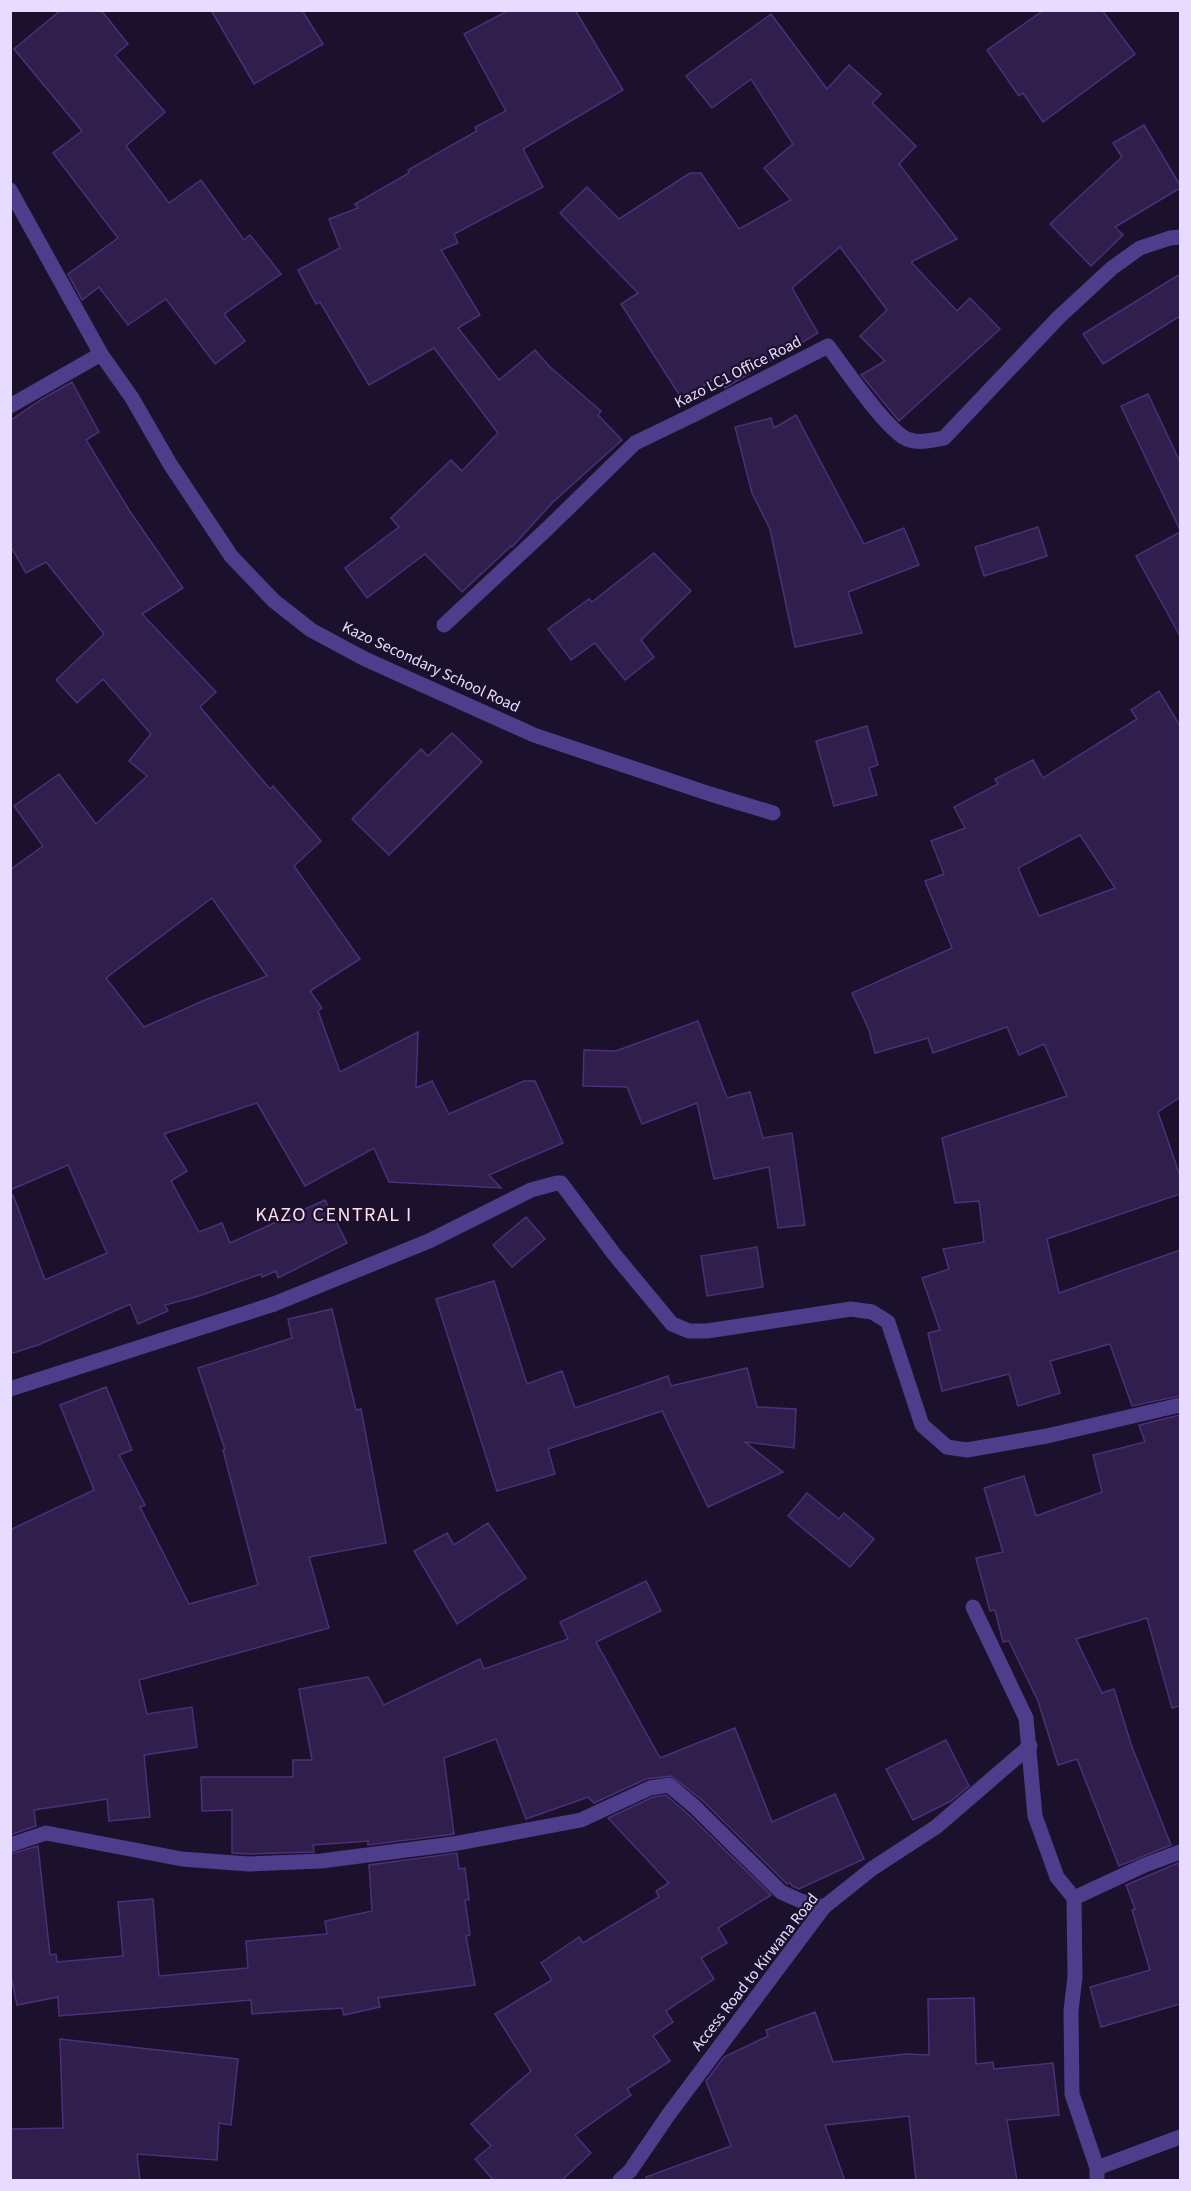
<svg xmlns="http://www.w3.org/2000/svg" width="1191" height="2191" viewBox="0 0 1191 2191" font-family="'Source Sans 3',sans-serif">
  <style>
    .building { fill: #301e4d; stroke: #4b3079; stroke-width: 1.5; fill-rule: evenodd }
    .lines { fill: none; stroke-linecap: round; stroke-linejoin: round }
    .minor { stroke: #4e3d8a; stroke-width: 15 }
    .labels { text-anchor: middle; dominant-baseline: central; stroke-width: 4.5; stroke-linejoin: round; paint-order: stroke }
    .street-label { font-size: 16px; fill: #e7dcff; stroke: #1b112c }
    .quarter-label { font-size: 20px; letter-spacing: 1.5px; fill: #ffdeed; stroke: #1b112c }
  </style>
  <rect width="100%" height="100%" fill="#1b112c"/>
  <!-- building -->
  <g class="building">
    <path d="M61 10H101L128 44 115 55 165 112 126 146 169 203 201 180 244 240 250 235 281 274 224 314 245 341 215 364 166 299 128 325 99 287 82 300 68 274 118 238 53 153 82 131 14 49Z"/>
    <path d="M211 10H302L323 44 254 84Z"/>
    <path d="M509 10H575L623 90 523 149 543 187 454 234 458 243 441 250 480 315 458 328 499 380 535 350 550 367 601 411 598 415 622 440 553 502 512 547 511 546 462 592 425 554 367 598 345 568 399 527 391 518 451 460 462 471 498 433 434 348 369 385 320 302 316 304 298 270 340 248 329 219 358 208 355 204 409 173 408 170 477 131 475 127 506 111 464 34Z"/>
    <path d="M1044 10H1102L1135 54 1043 122 1023 93 1019 96 987 50Z"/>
    <path d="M771 14 827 89 849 65 881 94 872 103 916 146 899 164 957 239 911 262 957 311 970 298 1000 329 899 421 861 375 885 361 860 336 887 310 840 247 792 288 818 333 725 388 721 375 682 399 621 304 638 293 560 213 587 187 619 219 690 173H701L739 229 791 200 764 168 793 144 751 79 712 108 686 76Z"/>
    <path d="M1144 125 1180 185V188L1115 227 1123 235 1091 266 1050 224 1122 157 1113 143Z"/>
    <path d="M1180 274V316L1103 364 1083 334Z"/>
    <path d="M72 382 99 432 86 440 129 510 183 588 142 614 216 692 200 707 270 789 273 786 321 841 294 866 360 959 310 991 322 1008 318 1011 340 1072 418 1032 416 1088 432 1081 449 1114 524 1081H535L563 1143 489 1175 501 1188 389 1182 374 1148 305 1186 257 1103 164 1134 187 1171 171 1181 199 1232 222 1223 230 1243 325 1200 347 1243 278 1278 276 1271 262 1277 261 1274 199 1296 165 1305 168 1311 138 1324 130 1304 38 1345 10 1354V1196L13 1195 45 1280 107 1253 68 1165 10 1190V870L43 846 14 806 59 774 96 824 147 776 129 761 151 734 103 679 77 703 56 680 104 634 46 562 26 573 10 545V421L42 399ZM212 898 267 976 205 1000 144 1027 106 978Z"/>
    <path d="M1148 394 1180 462V530L1121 406Z"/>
    <path d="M796 415 864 544 904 528 919 565 848 592 862 633 795 647 770 529 752 493 735 427 771 418 774 428Z"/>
    <path d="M1038 527 1047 556 984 576 975 547Z"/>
    <path d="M1180 532V636L1136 556Z"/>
    <path d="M654 553 691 591 641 640 654 657 625 680 595 643 571 660 548 629 589 599 592 602Z"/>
    <path d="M1159 691 1180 726V1097L1158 1112 1180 1176V1194L1047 1239 1059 1293 1180 1250V1396L1132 1406 1110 1344 1050 1361 1060 1393 1018 1406 1009 1374 942 1391 928 1333 940 1330 922 1278 949 1269 943 1249 984 1242 979 1201 955 1203 942 1138 1067 1096 1044 1044 1019 1055 1007 1027 933 1053 928 1038 875 1053 869 1030 852 993 952 948 925 881 944 874 931 841 965 828 954 807 998 784 995 779 1033 760 1043 778 1137 719 1131 710ZM1080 835 1115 888 1039 916 1018 868Z"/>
    <path d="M867 726 878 765 869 768 877 795 834 806 816 741Z"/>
    <path d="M452 733 482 762 389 855 352 819 421 749 428 756Z"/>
    <path d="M698 1021 727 1098 750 1092 763 1138 792 1133 805 1225 778 1228 769 1167 714 1179 697 1103 642 1124 627 1087 583 1086 584 1050 616 1051Z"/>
    <path d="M526 1217 545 1239 512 1267 493 1245Z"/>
    <path d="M757 1247 763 1287 707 1296 701 1256Z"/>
    <path d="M494 1281 527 1384 562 1371 575 1408 668 1376 671 1386 747 1368 757 1407 796 1409 794 1448 745 1442 783 1472 708 1507 662 1411 548 1449 555 1474 497 1491 436 1299Z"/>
    <path d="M332 1309 356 1410 361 1409 386 1543 309 1557 329 1628 139 1680 147 1714 192 1707 197 1747 144 1755 150 1817 109 1821 107 1799 34 1810 36 1826 10 1835V1530L94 1490 60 1405 106 1387 132 1450 119 1455 145 1505 140 1507 189 1604 258 1585 223 1450H225L198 1368 292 1338 288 1319Z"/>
    <path d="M1180 1415V1706L1172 1708 1147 1618 1076 1639 1102 1693 1114 1689 1132 1747 1171 1845 1119 1866 1077 1759 1058 1765 1038 1701 1009 1641 1003 1642 995 1610 990 1611 976 1558 1003 1552 984 1488 1024 1476 1036 1516 1102 1492 1093 1455 1145 1442 1139 1425Z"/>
    <path d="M807 1493 839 1519 844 1513 874 1539 850 1567 788 1516Z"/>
    <path d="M488 1523 526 1578 457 1624 414 1551 447 1533 454 1545Z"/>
    <path d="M646 1581 661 1611 596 1642 660 1758 735 1728 772 1822 835 1794 864 1859 799 1889 792 1886 790 1883 787 1884 702 1800 671 1776 646 1779 594 1803 588 1797 526 1819 496 1739 444 1758 454 1834 368 1845V1841L313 1845 314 1852 249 1854 232 1853V1810L202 1811 201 1777H293V1760H312L299 1689 368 1677 384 1705 480 1659 484 1669 568 1639 560 1622Z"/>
    <path d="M946 1740 969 1786 951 1801 913 1820 886 1769Z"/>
    <path d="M666 1795 688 1814 771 1895 718 1928 727 1943 701 1958 714 1979 666 2011 673 2022 653 2036 670 2061 627 2089 631 2095 575 2135 591 2153 561 2181H494L475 2159 491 2146 471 2124 531 2071 495 2014 552 1980 541 1963 579 1937 583 1943 659 1897 656 1891 669 1883 608 1818 653 1797Z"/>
    <path d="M38 1846 50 1955 56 1954 57 1962 123 1956 118 1902 153 1899 159 1976 248 1968 246 1941 327 1934 325 1921 372 1911 369 1865 457 1853 459 1869 465 1868 469 1900H465L470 1935 466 1936 475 1985 378 1998 380 2007 344 2015 342 2008 252 2014 251 2000 59 2016 58 1997 17 2005 10 1971V1854Z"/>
    <path d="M1178 1863 1180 1870V2004L1101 2027 1090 1987 1150 1970 1132 1910 1135 1909 1126 1885Z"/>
    <path d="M974 1998 976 2064 993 2062 994 2069 1053 2063 1059 2115 1007 2120 1017 2181H916L909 2116 825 2125 845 2181H646V2177L731 2146 706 2081 724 2057 768 2036 766 2030 815 2012 833 2062 906 2054 929 2055 928 1999Z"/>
    <path d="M60 2039 238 2059 231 2125 219 2123 217 2160 137 2154 140 2181H10V2129L63 2128Z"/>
  </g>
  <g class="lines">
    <!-- minor -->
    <g class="minor">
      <path d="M10 190 101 354 132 398 170 464 231 556 274 601 311 630 365 659 534 735 710 794 773 813"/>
      <path d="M10 406 101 354"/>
      <path d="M444 625 547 529 635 443 695 414 828 346C843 366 887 431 907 439 919 444 933 440 944 438L1059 317 1112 268 1140 248 1170 238 1180 237"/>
      <path d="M10 1389 274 1304 429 1241 531 1190 557 1183H561L614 1254 672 1324 689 1331H707L851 1309 872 1312 888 1322 922 1425 947 1447 967 1450 1047 1436 1180 1405"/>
      <path d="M973 1607 1026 1718 1035 1816 1057 1877 1074 1898 1075 1977 1071 2011 1072 2094 1097 2168V2180"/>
      <path d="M10 1845 46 1833 182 1859 249 1864 321 1861 453 1844 581 1820 650 1788 669 1785 695 1807 781 1892 801 1901 824 1907"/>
      <path d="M1074 1898 1145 1865 1180 1852"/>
      <path d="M1097 2168 1180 2137"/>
      <path d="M620 2180 630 2171 669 2114 824 1907 873 1868 936 1827 1030 1746"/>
    </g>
  </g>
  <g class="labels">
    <!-- street labels -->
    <g class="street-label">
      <text transform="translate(738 372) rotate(-27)">Kazo LC1 Office Road</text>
      <text transform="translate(431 667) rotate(25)">Kazo Secondary School Road</text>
      <text transform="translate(755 1972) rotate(-52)">Access Road to Kirwana Road</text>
    </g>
    <!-- quarter labels -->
    <g class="quarter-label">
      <text x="334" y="1215">KAZO CENTRAL I</text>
    </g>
  </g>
  <!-- border -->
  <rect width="1191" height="2191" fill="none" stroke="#e7dcff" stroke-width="24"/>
</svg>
